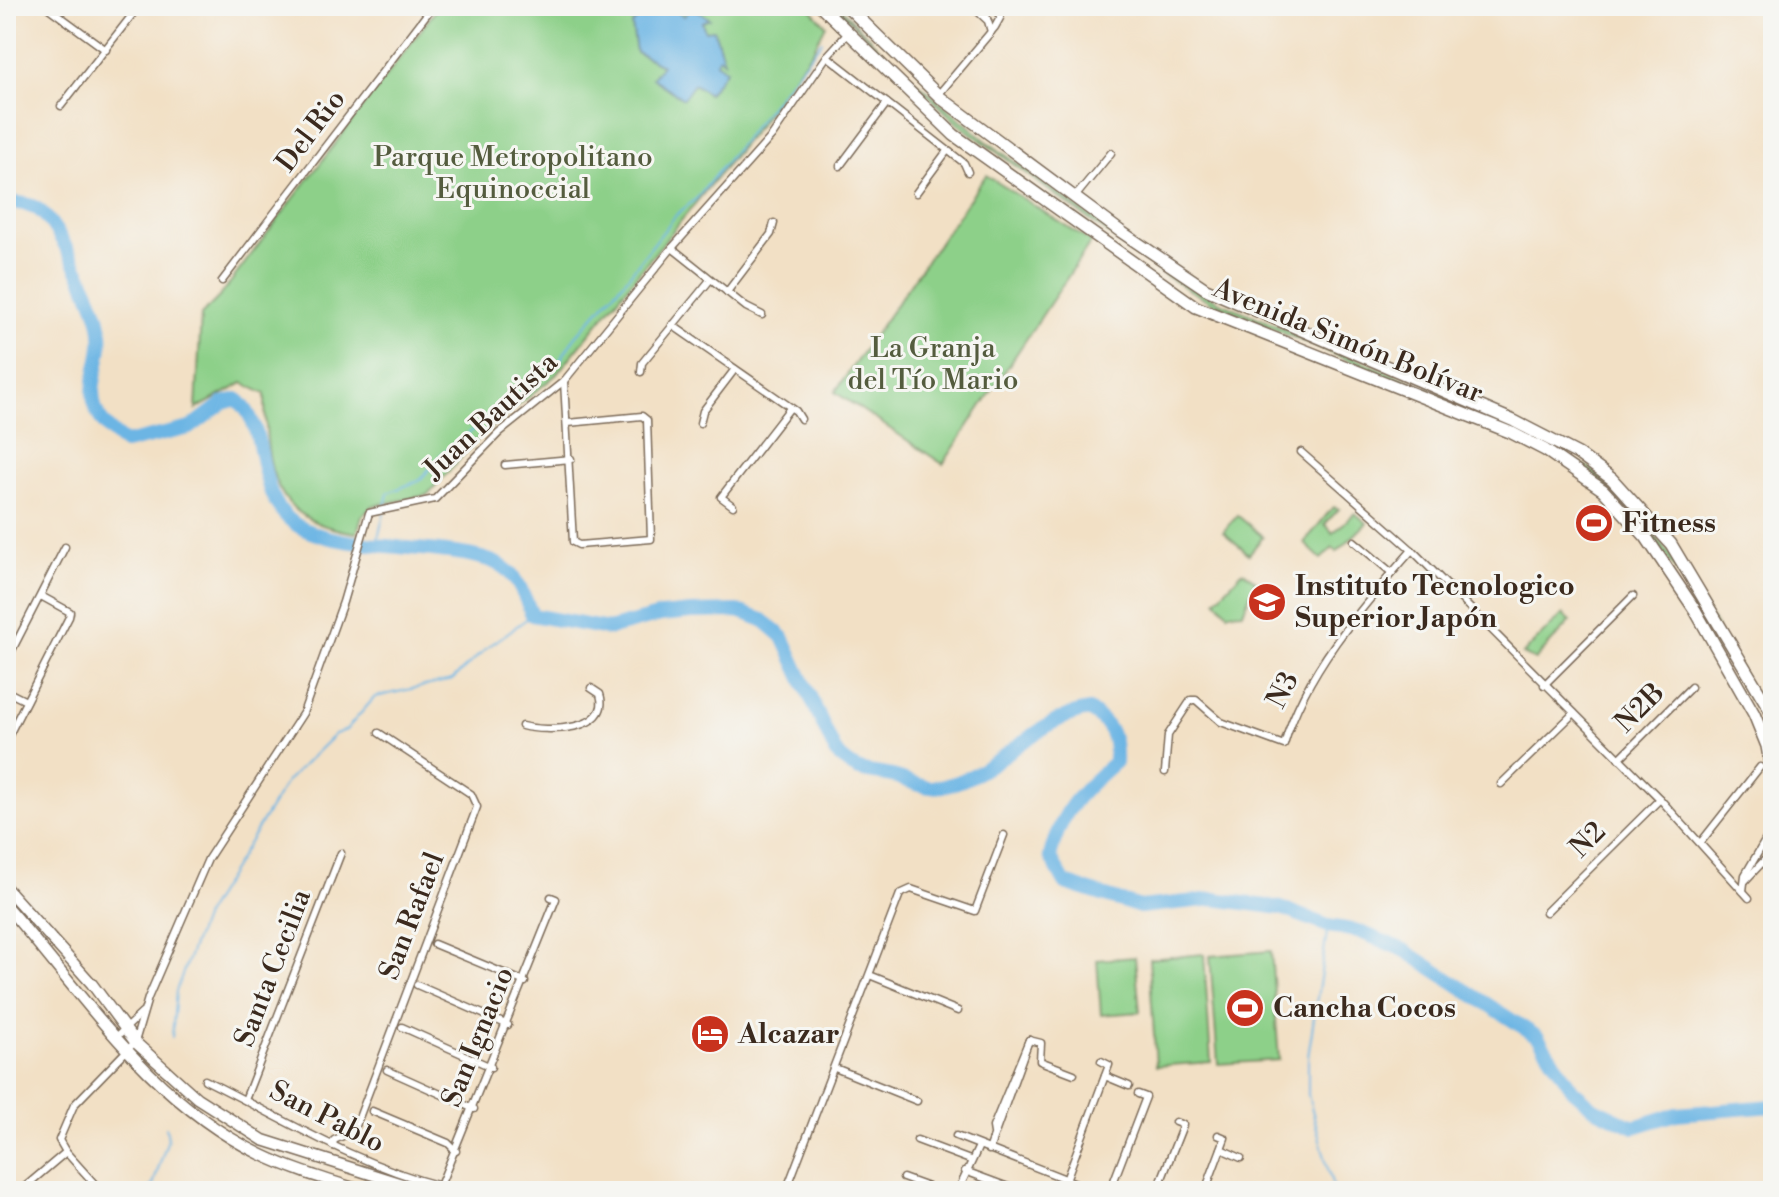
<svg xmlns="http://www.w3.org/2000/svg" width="1779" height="1197" viewBox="0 0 1779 1197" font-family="'Libre Bodoni',serif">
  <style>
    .green { fill: #8dd089; stroke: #647d54; stroke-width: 2 }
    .water { fill: #6cb5e4; stroke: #547081; stroke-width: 2 }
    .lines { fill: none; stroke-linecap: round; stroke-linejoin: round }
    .stream { stroke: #6cb5e4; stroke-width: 2 }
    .river { stroke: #6cb5e4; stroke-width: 14 }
    .minor-casing { stroke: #7b6a58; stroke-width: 9 }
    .primary-casing { stroke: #7b6a58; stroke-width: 13 }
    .trunk-casing { stroke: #7b6a58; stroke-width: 14 }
    .minor { stroke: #fff; stroke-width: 6 }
    .primary { stroke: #fff; stroke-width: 10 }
    .trunk { stroke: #fff; stroke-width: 11 }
    .labels { text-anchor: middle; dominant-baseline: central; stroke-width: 6; stroke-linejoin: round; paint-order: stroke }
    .street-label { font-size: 28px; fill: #3b2a1e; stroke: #f6f6f2 }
    .park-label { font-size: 28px; fill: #545c3e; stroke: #f6f6f2 }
    .poi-label { font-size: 28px; font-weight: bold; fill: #3b2a1e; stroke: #f6f6f2; text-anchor: start }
  </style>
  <rect width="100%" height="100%" fill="#f6f6f2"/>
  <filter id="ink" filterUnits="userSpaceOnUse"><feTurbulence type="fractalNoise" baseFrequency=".0125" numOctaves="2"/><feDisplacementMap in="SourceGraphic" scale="16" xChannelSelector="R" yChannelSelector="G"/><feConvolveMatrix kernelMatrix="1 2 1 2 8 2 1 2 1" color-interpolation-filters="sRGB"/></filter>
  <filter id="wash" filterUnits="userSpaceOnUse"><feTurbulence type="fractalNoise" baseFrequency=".006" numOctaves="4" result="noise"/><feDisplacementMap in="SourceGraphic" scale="32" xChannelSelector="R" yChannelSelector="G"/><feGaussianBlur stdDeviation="1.8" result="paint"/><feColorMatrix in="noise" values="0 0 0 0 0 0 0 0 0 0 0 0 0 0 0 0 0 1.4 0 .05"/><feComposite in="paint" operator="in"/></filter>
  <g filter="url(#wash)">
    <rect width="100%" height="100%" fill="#f2e0c5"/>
    <!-- green -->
    <g class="green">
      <path d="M439 6H808L826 25 814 48 762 121 556 375 482 435 427 495 372 506 362 516 357 533C270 522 266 469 265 394L243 383 196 409 201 315 220 296Z"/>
      <path d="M834 6H838L890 59 985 140 1171 275 1218 301 1496 417 1594 471 1666 549 1701 601 1771 726 1773 741 1686 584 1640 521 1602 482 1562 455 1512 429 1216 305 1170 279 957 123Z"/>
      <path d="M986 175 1091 242 943 464 835 392Z"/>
      <path d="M1333 507 1339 509 1325 524 1333 533 1355 513 1367 523 1337 552 1333 548 1321 559 1304 543Z"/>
      <path d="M1237 515 1263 537 1249 554 1223 532Z"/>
      <path d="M1243 571 1256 581 1243 612 1228 613 1216 600Z"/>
      <path d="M1563 614 1571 621 1535 660 1523 654Z"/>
      <path d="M1271 951 1279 1060 1218 1064 1210 956Z"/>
      <path d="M1204 954 1211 1062 1156 1066 1149 959Z"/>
      <path d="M1135 957 1140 1012 1101 1015 1097 960Z"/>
    </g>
    <!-- water -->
    <path class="water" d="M648 6H671L684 16 692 6 710 19 702 22 705 31 714 30 724 61 719 57 716 62 726 70 708 94 694 84 683 99 652 78 662 65 636 52 632 25Z"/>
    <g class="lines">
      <!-- stream -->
      <g class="stream">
        <path d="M862 9 867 6"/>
        <path d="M385 507 388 493 420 480 442 454 559 362 575 337 623 283 676 215 697 198 822 41"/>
        <path d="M377 543 384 513"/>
        <path d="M1328 926 1308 1057V1095L1334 1191"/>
        <path d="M172 1037 176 991 204 916 286 782 335 734 346 730 375 697 452 680 488 647 532 615"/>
        <path d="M147 1191 153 1185 168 1139 166 1127"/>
      </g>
      <!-- river -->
      <path class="river" d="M6 202C15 203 29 203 36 208 55 218 94 298 99 320 112 369 64 399 125 443L190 428 223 403 237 399C272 431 251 493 295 524 343 557 479 539 509 572 520 584 526 600 532 615L608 629 661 615 691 612 738 611 763 620 783 637 836 753C861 778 867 769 896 777 907 780 919 787 931 787 984 788 1033 718 1089 710 1111 725 1116 735 1115 762 1079 793 1062 809 1050 856L1065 883 1140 907 1214 899 1281 908 1328 926 1358 931 1404 950 1538 1037 1573 1090 1594 1108 1634 1127 1676 1114 1773 1106"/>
    </g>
  </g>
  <g filter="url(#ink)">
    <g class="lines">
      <!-- minor casing -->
      <g class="minor-casing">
        <g id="minor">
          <path d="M46 6 106 50"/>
          <path d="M972 6 988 21 991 32"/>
          <path d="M982 6 987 18"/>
          <path d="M827 56 964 163 968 172"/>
          <path d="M938 95 995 27 1000 18V6"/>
          <path d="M61 106 139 6"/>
          <path d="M840 166 887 103"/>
          <path d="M916 193 947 151"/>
          <path d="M1075 197 1111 153"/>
          <path d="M672 248 746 307 762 315"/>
          <path d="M222 281 433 6"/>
          <path d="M727 292 771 234 774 223"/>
          <path d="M672 325 796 411 801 419"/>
          <path d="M641 372 642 363 710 280"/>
          <path d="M564 381 573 542 579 545 651 539 647 420 642 416 568 423"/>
          <path d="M700 423 703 411 735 369"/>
          <path d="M1301 452 1412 550 1660 799 1749 898"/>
          <path d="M505 465 571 459"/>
          <path d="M733 506 721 497 790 408"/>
          <path d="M1354 541 1392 573"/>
          <path d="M6 662 65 547"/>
          <path d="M1544 685 1633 596"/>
          <path d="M6 691 26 701"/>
          <path d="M522 726C545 732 612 732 600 694L591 688"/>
          <path d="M6 741 69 617 70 612 41 596"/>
          <path d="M1619 759 1691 687"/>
          <path d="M1165 772 1168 735 1191 700H1196L1221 722 1284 745C1305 671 1362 607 1412 550"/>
          <path d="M1501 784 1574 713"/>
          <path d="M1701 842 1760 767"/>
          <path d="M1745 881 1773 851"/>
          <path d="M1743 891 1745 875 1773 827"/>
          <path d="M1546 912 1660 799"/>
          <path d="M434 944 525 982"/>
          <path d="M872 976 958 1011"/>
          <path d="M417 985 508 1025"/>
          <path d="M402 1027 491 1067"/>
          <path d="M115 1038 142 1013"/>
          <path d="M1029 1040 1041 1043 1040 1061 1074 1074"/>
          <path d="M835 1068 917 1101"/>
          <path d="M387 1070 474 1109"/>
          <path d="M1105 1076 1129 1086"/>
          <path d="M205 1080C284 1119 355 1164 441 1186"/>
          <path d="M245 1100 341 853"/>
          <path d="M372 1111 448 1143 456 1151"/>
          <path d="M994 1133 993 1127 1029 1040"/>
          <path d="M956 1136 1096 1191"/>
          <path d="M917 1140 970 1160"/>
          <path d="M333 1146 334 1140 354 1131 477 807 471 794 379 733"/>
          <path d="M1221 1149 1241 1158"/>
          <path d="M989 1150 1029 1040"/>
          <path d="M66 1152 101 1191"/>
          <path d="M965 1171 1019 1191"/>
          <path d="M903 1178 939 1191"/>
          <path d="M1066 1180 1109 1065 1101 1061"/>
          <path d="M20 1191 66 1152 59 1140 74 1105 135 1042 148 998 208 859 303 713 343 602 369 513 435 499 499 433 564 381 672 248 772 136 827 56 848 33"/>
          <path d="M438 1191 556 899 551 897"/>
          <path d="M786 1191 900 894 911 889 975 911 1004 835"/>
          <path d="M958 1191 979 1146"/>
          <path d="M1110 1191 1146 1097 1138 1094"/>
          <path d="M1157 1191 1183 1125 1175 1122"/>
          <path d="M1205 1191 1225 1138 1218 1135"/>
          <path d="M1648 1191H1658"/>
        </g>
      </g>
      <!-- primary casing -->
      <g class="primary-casing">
        <g id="primary">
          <path d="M6 888 92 984 135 1042 197 1098 263 1140 424 1191"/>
          <path d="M6 906C84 995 150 1101 260 1154 293 1170 328 1180 363 1191"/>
        </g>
      </g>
      <!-- trunk casing -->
      <g class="trunk-casing">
        <g id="trunk">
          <path d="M821 6 954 135 1196 307 1512 433 1545 450 1603 490 1646 537 1695 610 1754 714 1767 746 1773 780"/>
          <path d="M847 6 941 98 1120 231 1206 289 1514 421 1578 454 1612 479 1671 544 1773 715"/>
        </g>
      </g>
      <!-- minor -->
      <use href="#minor" class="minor"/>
      <!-- primary -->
      <use href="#primary" class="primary"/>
      <!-- trunk -->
      <use href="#trunk" class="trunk"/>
    </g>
  </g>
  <!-- icons -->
  <defs>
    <g id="stadium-disc" transform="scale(2)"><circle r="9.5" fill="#c8321e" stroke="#f6f6f2"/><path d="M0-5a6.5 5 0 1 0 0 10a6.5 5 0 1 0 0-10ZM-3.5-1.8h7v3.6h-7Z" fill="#fff"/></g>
    <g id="university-disc" transform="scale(2)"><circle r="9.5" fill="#c8321e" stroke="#f6f6f2"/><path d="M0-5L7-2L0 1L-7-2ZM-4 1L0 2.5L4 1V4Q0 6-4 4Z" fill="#fff"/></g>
    <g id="hotel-disc" transform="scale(2)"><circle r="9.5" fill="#c8321e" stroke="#f6f6f2"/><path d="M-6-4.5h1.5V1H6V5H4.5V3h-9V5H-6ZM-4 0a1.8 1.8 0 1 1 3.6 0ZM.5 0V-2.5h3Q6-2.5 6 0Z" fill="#fff"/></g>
  </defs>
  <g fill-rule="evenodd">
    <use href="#stadium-disc" x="1594" y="523"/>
    <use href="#university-disc" x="1267" y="602"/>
    <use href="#stadium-disc" x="1245" y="1008"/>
    <use href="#hotel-disc" x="710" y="1034"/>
  </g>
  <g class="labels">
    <!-- street labels -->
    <g class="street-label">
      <text transform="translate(311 131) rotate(-53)">Del Rio</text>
      <text transform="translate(1348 341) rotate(22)">Avenida Simón Bolívar</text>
      <text transform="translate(491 416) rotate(-43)">Juan Bautista</text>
      <text transform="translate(1283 690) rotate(-63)">N3</text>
      <text transform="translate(1640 708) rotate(-45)">N2B</text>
      <text transform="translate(1588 840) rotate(-45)">N2</text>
      <text transform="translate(412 916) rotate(-69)">San Rafael</text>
      <text transform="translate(273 968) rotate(-69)">Santa Cecilia</text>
      <text transform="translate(478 1037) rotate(-68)">San Ignacio</text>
      <text transform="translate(327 1117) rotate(27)">San Pablo</text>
    </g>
    <!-- park labels -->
    <g class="park-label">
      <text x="513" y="157">Parque Metropolitano<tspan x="513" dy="32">Equinoccial</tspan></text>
      <text x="933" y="348">La Granja<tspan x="933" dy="32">del Tío Mario</tspan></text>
    </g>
    <!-- poi labels -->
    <g class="poi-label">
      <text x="1622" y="523">Fitness</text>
      <text x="1295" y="586">Instituto Tecnologico<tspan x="1295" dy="32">Superior Japón</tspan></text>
      <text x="1273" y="1008">Cancha Cocos</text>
      <text x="738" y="1034">Alcazar</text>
    </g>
  </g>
  <!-- margin -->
  <rect width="1779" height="1197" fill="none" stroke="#f6f6f2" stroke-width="32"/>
</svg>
